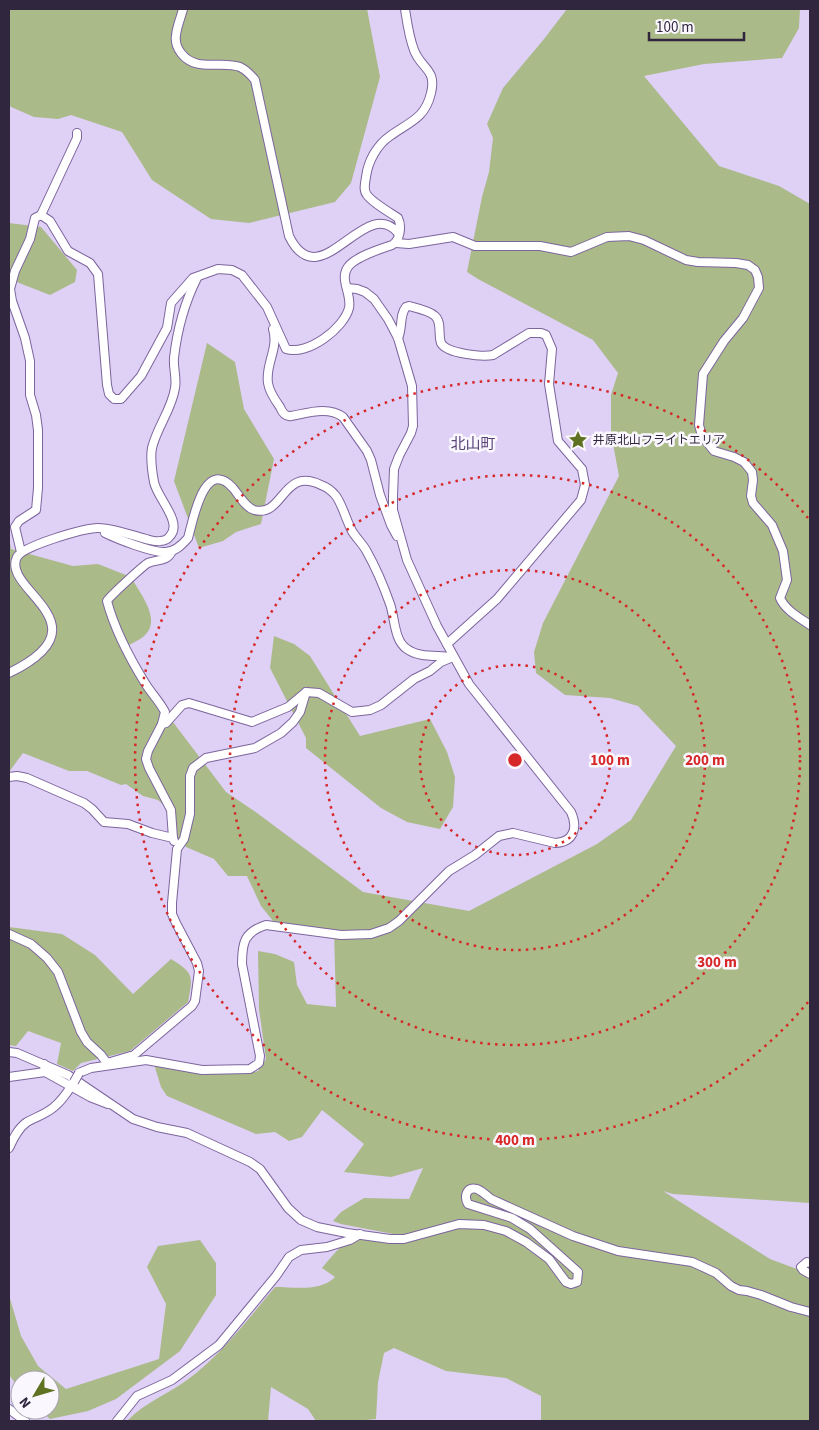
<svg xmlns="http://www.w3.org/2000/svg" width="819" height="1430" viewBox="0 0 819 1430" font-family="'Source Sans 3','Noto Sans JP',sans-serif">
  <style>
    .green { fill: #abba89 }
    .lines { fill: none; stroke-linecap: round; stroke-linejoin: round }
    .minor-casing { stroke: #7c659d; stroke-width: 10 }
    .minor { stroke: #fff; stroke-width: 8 }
    .minor-bridge-casing { stroke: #7c659d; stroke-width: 10; stroke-linecap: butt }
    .minor-bridge { stroke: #fff; stroke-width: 8 }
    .ring { fill: none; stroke: #d62828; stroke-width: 2.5; stroke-dasharray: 2.5 5 }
    .labels { text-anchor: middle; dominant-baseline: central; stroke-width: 5; stroke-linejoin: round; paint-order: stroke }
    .poi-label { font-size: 12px; fill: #30263e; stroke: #faf8fe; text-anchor: start }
    .quarter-label { font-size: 15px; fill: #5a4379; stroke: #faf8fe }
    .centre { fill: #d62828; stroke: #faf8fe; stroke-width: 2.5 }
    .ring-label { font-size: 15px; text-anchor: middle; font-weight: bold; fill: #d62828; stroke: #faf8fe; stroke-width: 5; stroke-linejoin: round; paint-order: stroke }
  </style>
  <rect width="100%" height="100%" fill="#dfd0f6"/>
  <!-- green -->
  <g class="green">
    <path d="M9 9H367L380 77 351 183 335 202 249 223 211 219 152 180 122 132 71 115 58 119 34 117 9 106Z"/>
    <path d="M567 9H800L799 28 782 58 704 64 644 76 719 166 779 186 810 204V1203L673 1194 663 1191 770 1259 810 1274V1421H541V1396L506 1378 446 1371 394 1348 384 1353 378 1382 376 1419 356 1421H316L308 1409 271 1387 268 1421H127C145 1402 167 1395 187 1380 221 1355 248 1319 275 1287 294 1287 321 1292 335 1277L322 1268C328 1261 334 1253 341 1247 361 1230 391 1247 414 1238L341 1224 333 1221 341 1212 364 1198 409 1199 423 1168 391 1177 344 1172 364 1144 322 1110 302 1137 289 1141 275 1132 256 1134 167 1096 161 1087 154 1064 202 1073H251L258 1071 266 1059 259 1009 258 951 275 954 294 962 297 985 307 1004 336 1007 334 930 273 921 261 906 247 876H228L214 859 186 847 177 839 175 816 158 800 143 796 126 784 121 785 87 771H69L23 753 9 772V536L11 549 73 566 98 564 131 577C139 592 161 618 146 634 141 640 130 644 123 648L138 676 226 792 257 813 363 892 469 911 597 844 631 820 676 746 638 706 610 698 565 695 536 673 534 652 543 623 619 476 611 433V395L618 373 593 340 478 279 467 272 482 197 489 172 493 138 487 124 503 88 544 39Z"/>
    <path d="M9 223 41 227 77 270 75 282 50 295 9 279Z"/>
    <path d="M207 343 235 362 244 409 274 459 261 524 236 532 223 541 199 548 174 481Z"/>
    <path d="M274 636 294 644 310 656 360 736 430 719 447 752 455 777 453 807 440 829 407 822 381 808 306 748V738L270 668Z"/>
    <path d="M9 927 62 934 95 955 133 994 171 959C194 973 193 976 188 1002L130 1051 81 1063 73 1071 57 1064 61 1043 28 1031 16 1046 9 1045Z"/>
    <path d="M200 1240 216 1263V1295L180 1351 116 1399 88 1411 50 1419 40 1410H50V1380H20V1389L9 1375V1295L21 1336 38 1366 66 1389 159 1359 166 1304 147 1267 158 1246Z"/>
  </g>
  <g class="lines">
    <!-- minor casing -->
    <g class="minor-casing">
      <g id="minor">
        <path d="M183 9C181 17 177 26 176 35 175 42 177 48 181 53 196 73 221 60 240 67 246 70 251 75 255 80L289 236C320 300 365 193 398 233"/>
        <path d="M41 215 50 221 68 251 90 263 98 274 107 385 109 394 114 399H121L141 376 167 328 171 303 193 278 218 269 232 270 242 275 267 307 286 349C308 356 344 328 349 308 352 294 339 279 348 267 355 257 380 249 392 245 400 241 402 226 398 218 389 212 373 203 367 195 363 190 365 184 366 177 368 161 377 145 390 136 409 122 425 119 431 93 437 69 421 69 414 50 409 37 407 22 405 9"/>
        <path d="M396 243 409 244 453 237 475 246H540L571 252 607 237 629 236 644 240 686 260 698 262 736 263 748 265 755 270 758 277 759 288 743 318 724 341 703 374 699 425 702 436 714 451 734 457 744 462 752 472 753 480 751 496 753 503 772 525 783 551 787 580 780 598C785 610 800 618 810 625"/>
        <path d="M273 329C279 349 265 364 268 383 269 391 275 400 280 407 282 412 285 417 291 416 308 413 328 406 343 417L367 451 371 460 380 495 391 525 397 536"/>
        <path d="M398 338C403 328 399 315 406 307L409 306C417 308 430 311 435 316 442 322 438 335 441 343 447 354 483 357 493 355L529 333H541L546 335 552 349 549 384 558 441 582 469 585 485 581 500 497 599 447 644"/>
        <path d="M105 533C117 539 153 553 165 552 175 552 182 545 188 538 193 521 204 456 233 488 239 495 245 507 254 510 284 518 282 466 321 485 327 487 332 491 336 496 343 506 346 520 352 531 356 538 363 544 367 552 376 568 384 587 390 604 395 618 394 641 407 649 419 658 437 655 451 657"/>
        <path d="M21 552 15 527 19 521 36 510 38 488V430L36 415 30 395V361L25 338 12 301 10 289 15 271 30 239 35 218 41 215 77 138V133"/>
        <path d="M9 673C110 624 0 590 17 557 23 546 84 528 98 528 113 528 130 535 146 539 150 540 156 542 160 541 164 541 168 539 170 536 183 522 157 498 154 482 152 471 150 459 152 448 157 427 172 409 175 388 177 378 173 368 174 358 177 331 185 302 197 278"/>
        <path d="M162 724 165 712C160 702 151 693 145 683 129 657 115 631 107 601 110 596 144 565 148 563 158 559 167 562 172 551"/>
        <path d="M9 777 17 776 27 778 84 803 92 809 104 822 128 824 152 833 173 838 174 841"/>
        <path d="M173 838 171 810 149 768 146 759 148 751 162 724 166 723 182 705 189 703 252 722 288 707 306 692"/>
        <path d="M9 934 31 944 47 958 58 972 81 1032 87 1042 101 1055 107 1063"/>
        <path d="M9 1052 17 1053 68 1075 133 1119 157 1127 187 1133 250 1162 260 1169 288 1208 301 1220 317 1227 347 1233 390 1239H404L459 1224 484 1225 506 1231 526 1242 549 1259 566 1282 571 1284 577 1282 578 1272 530 1229 512 1218 468 1204C464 1197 466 1186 477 1189 482 1191 486 1195 491 1199L573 1236 618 1251 692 1262 716 1273 731 1286 739 1290 747 1291 761 1295 791 1307 810 1312"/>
        <path d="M107 1063 134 1055 192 1006 195 1001 199 971 197 963 176 923 172 914V903L177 849 184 839 190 814V776L193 768 206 758 255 748 281 733 293 722 300 712 306 692 319 693 352 712 370 710 381 705 414 679 430 671 441 662 453 657"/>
        <path d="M44 1064 45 1072 90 1097 108 1104"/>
        <path d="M79 1073 91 1068 146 1060 202 1070 250 1069 259 1063 260 1056 242 964C242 943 244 932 266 925L341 935 371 934 389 928 399 921 449 871 475 855 499 836 513 833 555 843C574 842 578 828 571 812L469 684 437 626 407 560 393 510V497L394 469 399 456 411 433 413 426 412 386 398 338 388 319 374 299 365 292 357 289 347 288"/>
        <path d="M9 1077 45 1072"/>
        <path d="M9 1148C13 1139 18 1128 27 1122 36 1117 46 1114 54 1107 63 1100 68 1091 74 1082"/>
        <path d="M810 1263 807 1262 801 1267 803 1270 810 1274"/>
        <path d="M9 1409 25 1421"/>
        <path d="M117 1421 137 1396 172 1380 219 1345 276 1276 289 1257 301 1250 327 1247 350 1240 360 1234"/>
      </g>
    </g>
    <!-- minor -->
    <use href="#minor" class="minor"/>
    <!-- minor-bridge casing -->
    <g class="minor-bridge-casing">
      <path id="minor-bridge" d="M74 1082 79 1073"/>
    </g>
    <!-- minor-bridge -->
    <use href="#minor-bridge" class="minor-bridge"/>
  </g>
  <!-- distance rings -->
  <g class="ring">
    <circle cx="515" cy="760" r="95"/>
    <circle cx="515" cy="760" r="190"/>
    <circle cx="515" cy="760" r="285"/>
    <path d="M808 1002A380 380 0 1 1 808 518"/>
  </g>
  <!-- icons -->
  <defs>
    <g id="sight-bare" transform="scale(1.5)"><path d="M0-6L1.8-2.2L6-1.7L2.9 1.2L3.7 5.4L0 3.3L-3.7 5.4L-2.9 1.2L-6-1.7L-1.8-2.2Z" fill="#5e7221" stroke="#faf8fe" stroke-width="2.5" paint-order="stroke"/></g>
  </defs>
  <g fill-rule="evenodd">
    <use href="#sight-bare" x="578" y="440"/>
  </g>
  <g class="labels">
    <!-- poi labels -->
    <g class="poi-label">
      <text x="593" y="440">井原北山フライトエリア</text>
    </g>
    <!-- quarter labels -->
    <g class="quarter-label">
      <text x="473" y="444">北山町</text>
    </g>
  </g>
  <circle cx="515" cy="760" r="8" class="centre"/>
  <g class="ring-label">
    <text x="610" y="765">100 m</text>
    <text x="705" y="765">200 m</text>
    <text x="717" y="967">300 m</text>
    <text x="515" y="1145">400 m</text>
  </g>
  <!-- border -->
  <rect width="819" height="1430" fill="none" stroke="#30263e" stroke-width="20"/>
  <!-- north arrow -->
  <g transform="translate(35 1395) rotate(232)"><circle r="24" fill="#faf8fe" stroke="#a9a4b1"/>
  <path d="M0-4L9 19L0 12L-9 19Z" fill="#5e7221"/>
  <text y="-8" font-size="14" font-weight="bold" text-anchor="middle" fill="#30263e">N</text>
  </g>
  <!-- scale -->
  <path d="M649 32v8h95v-8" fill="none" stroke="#30263e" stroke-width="2.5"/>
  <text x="656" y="32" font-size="15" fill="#30263e" stroke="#faf8fe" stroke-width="4" paint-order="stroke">100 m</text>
</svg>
